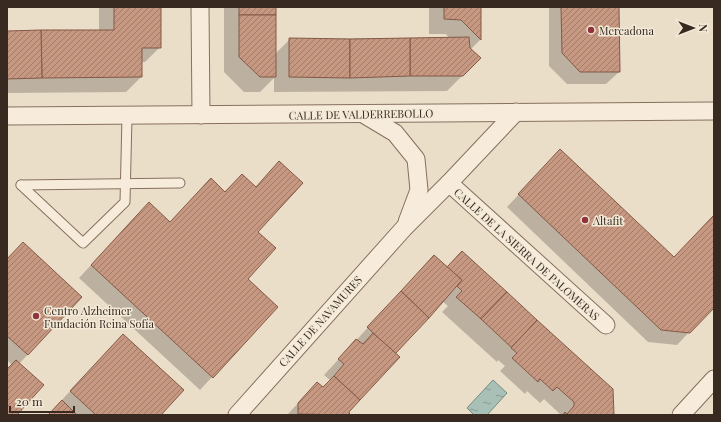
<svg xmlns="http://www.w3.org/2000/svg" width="721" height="422" viewBox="0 0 721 422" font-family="'Playfair Display',serif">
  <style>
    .water { fill: url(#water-ripples); stroke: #708e84 }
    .shadow { fill: #0003 }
    .building { fill: url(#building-hatch); stroke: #845946 }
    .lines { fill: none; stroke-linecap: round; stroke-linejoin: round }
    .lane-casing { stroke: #86705e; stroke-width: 11 }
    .street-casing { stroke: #86705e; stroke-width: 19 }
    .lane { stroke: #f7ecdb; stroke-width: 9 }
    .street { stroke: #f7ecdb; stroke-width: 17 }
    .poi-dot { fill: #91333b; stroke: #f3e9d7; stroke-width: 1.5 }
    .labels { text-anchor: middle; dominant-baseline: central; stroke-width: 3; stroke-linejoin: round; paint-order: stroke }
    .poi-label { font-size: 11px; fill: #382a21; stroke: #f3e9d7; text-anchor: start }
    .street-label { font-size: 11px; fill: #382a21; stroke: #f3e9d7 }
  </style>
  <defs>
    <pattern id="water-ripples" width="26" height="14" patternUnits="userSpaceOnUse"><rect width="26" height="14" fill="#a9c0b7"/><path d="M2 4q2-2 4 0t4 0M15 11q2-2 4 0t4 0" fill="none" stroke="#8b9c94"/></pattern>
    <pattern id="building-hatch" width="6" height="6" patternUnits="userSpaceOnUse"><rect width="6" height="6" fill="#c79881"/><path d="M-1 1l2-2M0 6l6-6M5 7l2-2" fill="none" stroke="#a37c69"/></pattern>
  </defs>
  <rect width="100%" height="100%" fill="#ebdec8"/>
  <!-- water -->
  <path class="water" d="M493 380 507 393 487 415H474L467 408Z"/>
  <!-- shadow -->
  <g class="shadow">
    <path d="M99 7H160V47L145 62H141V77L126 92 7 93V32L99 31Z"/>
    <path d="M224 7H275V54L290 39 449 38 446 34H429V7H480V40L470 50 463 75 447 91 274 92V78L260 92H244L224 72Z"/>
    <path d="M549 7H618L619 72 606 84H567L549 66Z"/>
    <path d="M279 162 257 232 246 279 277 307 200 390 79 278 136 216 170 223 224 192 242 175 255 188Z"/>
    <path d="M548 163 674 258 714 216V306L677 345 648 342 507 207Z"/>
    <path d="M462 252 613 415H561L544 399 540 403 527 391 525 394 500 371 505 366 498 360 497 362 442 312 448 306 442 301 394 354 348 412 350 415H287L302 399 322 388 330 380 324 375 434 256 446 268Z"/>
    <path d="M7 260 81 297 19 364 16 415H7V370L12 365 7 360Z"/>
    <path d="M111 348 159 415H49L58 404Z"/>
  </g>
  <!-- building -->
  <g class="building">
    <path d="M114 7H161V48H142V77L42 78 41 30H114Z"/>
    <rect x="239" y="7" width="37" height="8"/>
    <path d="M444 7H481V40L461 20 444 19Z"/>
    <path d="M561 7H619L620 72H580L562 53Z"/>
    <path d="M239 15H276V77H260L239 57Z"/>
    <path d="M41 30 42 78 7 79V31Z"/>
    <path d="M469 37 470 48 481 58 463 76H410V38Z"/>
    <path d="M289 38 350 39V78L289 77Z"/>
    <path d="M410 38V76L350 78V39Z"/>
    <path d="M560 149 674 257 714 215V308L690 333 661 330 518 194Z"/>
    <path d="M279 161 303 183 258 232 276 248 248 279 278 307 213 378 91 265 149 202 170 222 211 178 225 192 242 174 256 187Z"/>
    <path d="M23 242 82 297 28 355 7 336V259Z"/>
    <path d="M462 251 507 292 481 319 456 297 462 291 457 286 462 280 447 267Z"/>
    <path d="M434 255 462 280 429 318 401 291Z"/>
    <path d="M401 291 429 318 395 354 367 327Z"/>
    <path d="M507 292 537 320 512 348 481 319Z"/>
    <path d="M537 320 613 389 614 415H563L565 412 567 414 574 406V402L557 387 553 391 540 379 538 382 512 358 517 353 511 348Z"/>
    <path d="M373 333 400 357 360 400 334 376 344 364 338 359 356 339 363 344Z"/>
    <path d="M123 334 184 390 161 415H96L70 391Z"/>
    <path d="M16 360 44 385 17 415H7V369Z"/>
    <path d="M334 376 360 400 349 412 350 415 298 414V403L317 382 323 387Z"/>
    <path d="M62 400 77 415H48Z"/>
  </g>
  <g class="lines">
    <!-- lane casing -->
    <g class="lane-casing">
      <g id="lane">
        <path d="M21 185 83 243 125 202 127 116"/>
        <path d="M21 185 180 183"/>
      </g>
    </g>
    <!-- street casing -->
    <g class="street-casing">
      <g id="street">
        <path d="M200 7 201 115"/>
        <path d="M365 115 395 133 416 159 419 190 407 222"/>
        <path d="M7 116 714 111"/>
        <path d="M449 183 606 325"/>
        <path d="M237 415 404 228 449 183 516 112"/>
        <path d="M681 415 714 379"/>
      </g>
    </g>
    <!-- lane -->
    <use href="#lane" class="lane"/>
    <!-- street -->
    <use href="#street" class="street"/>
  </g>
  <!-- markers -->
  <g class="poi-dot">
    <circle cx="591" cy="30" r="4"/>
    <circle cx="585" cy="220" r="4"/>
    <circle cx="36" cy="316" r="4"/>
  </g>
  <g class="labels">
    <!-- poi labels -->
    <g class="poi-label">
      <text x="599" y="30">Mercadona</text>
      <text x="593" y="220">Altafit</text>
      <text x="44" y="310">Centro Alzheimer<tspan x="44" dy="13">Fundación Reina Sofía</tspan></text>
    </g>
    <!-- street labels -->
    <g class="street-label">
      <text transform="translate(361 114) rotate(-1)">CALLE DE VALDERREBOLLO</text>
      <text transform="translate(527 254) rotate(42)">CALLE DE LA SIERRA DE PALOMERAS</text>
      <text transform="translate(320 321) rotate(-48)">CALLE DE NAVAMURES</text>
    </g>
  </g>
  <!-- border -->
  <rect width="721" height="422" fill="none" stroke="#382a21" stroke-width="16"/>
  <!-- north arrow -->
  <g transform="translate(693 28) rotate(90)" stroke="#f3e9d7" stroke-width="3" paint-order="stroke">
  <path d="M0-3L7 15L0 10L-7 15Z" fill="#382a21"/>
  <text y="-6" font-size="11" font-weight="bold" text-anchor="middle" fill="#382a21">N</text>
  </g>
  <!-- scale -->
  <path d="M10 406v6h64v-6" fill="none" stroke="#382a21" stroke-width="2"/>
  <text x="16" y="406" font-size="12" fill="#382a21" stroke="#f3e9d7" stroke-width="3" paint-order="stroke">20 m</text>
</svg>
